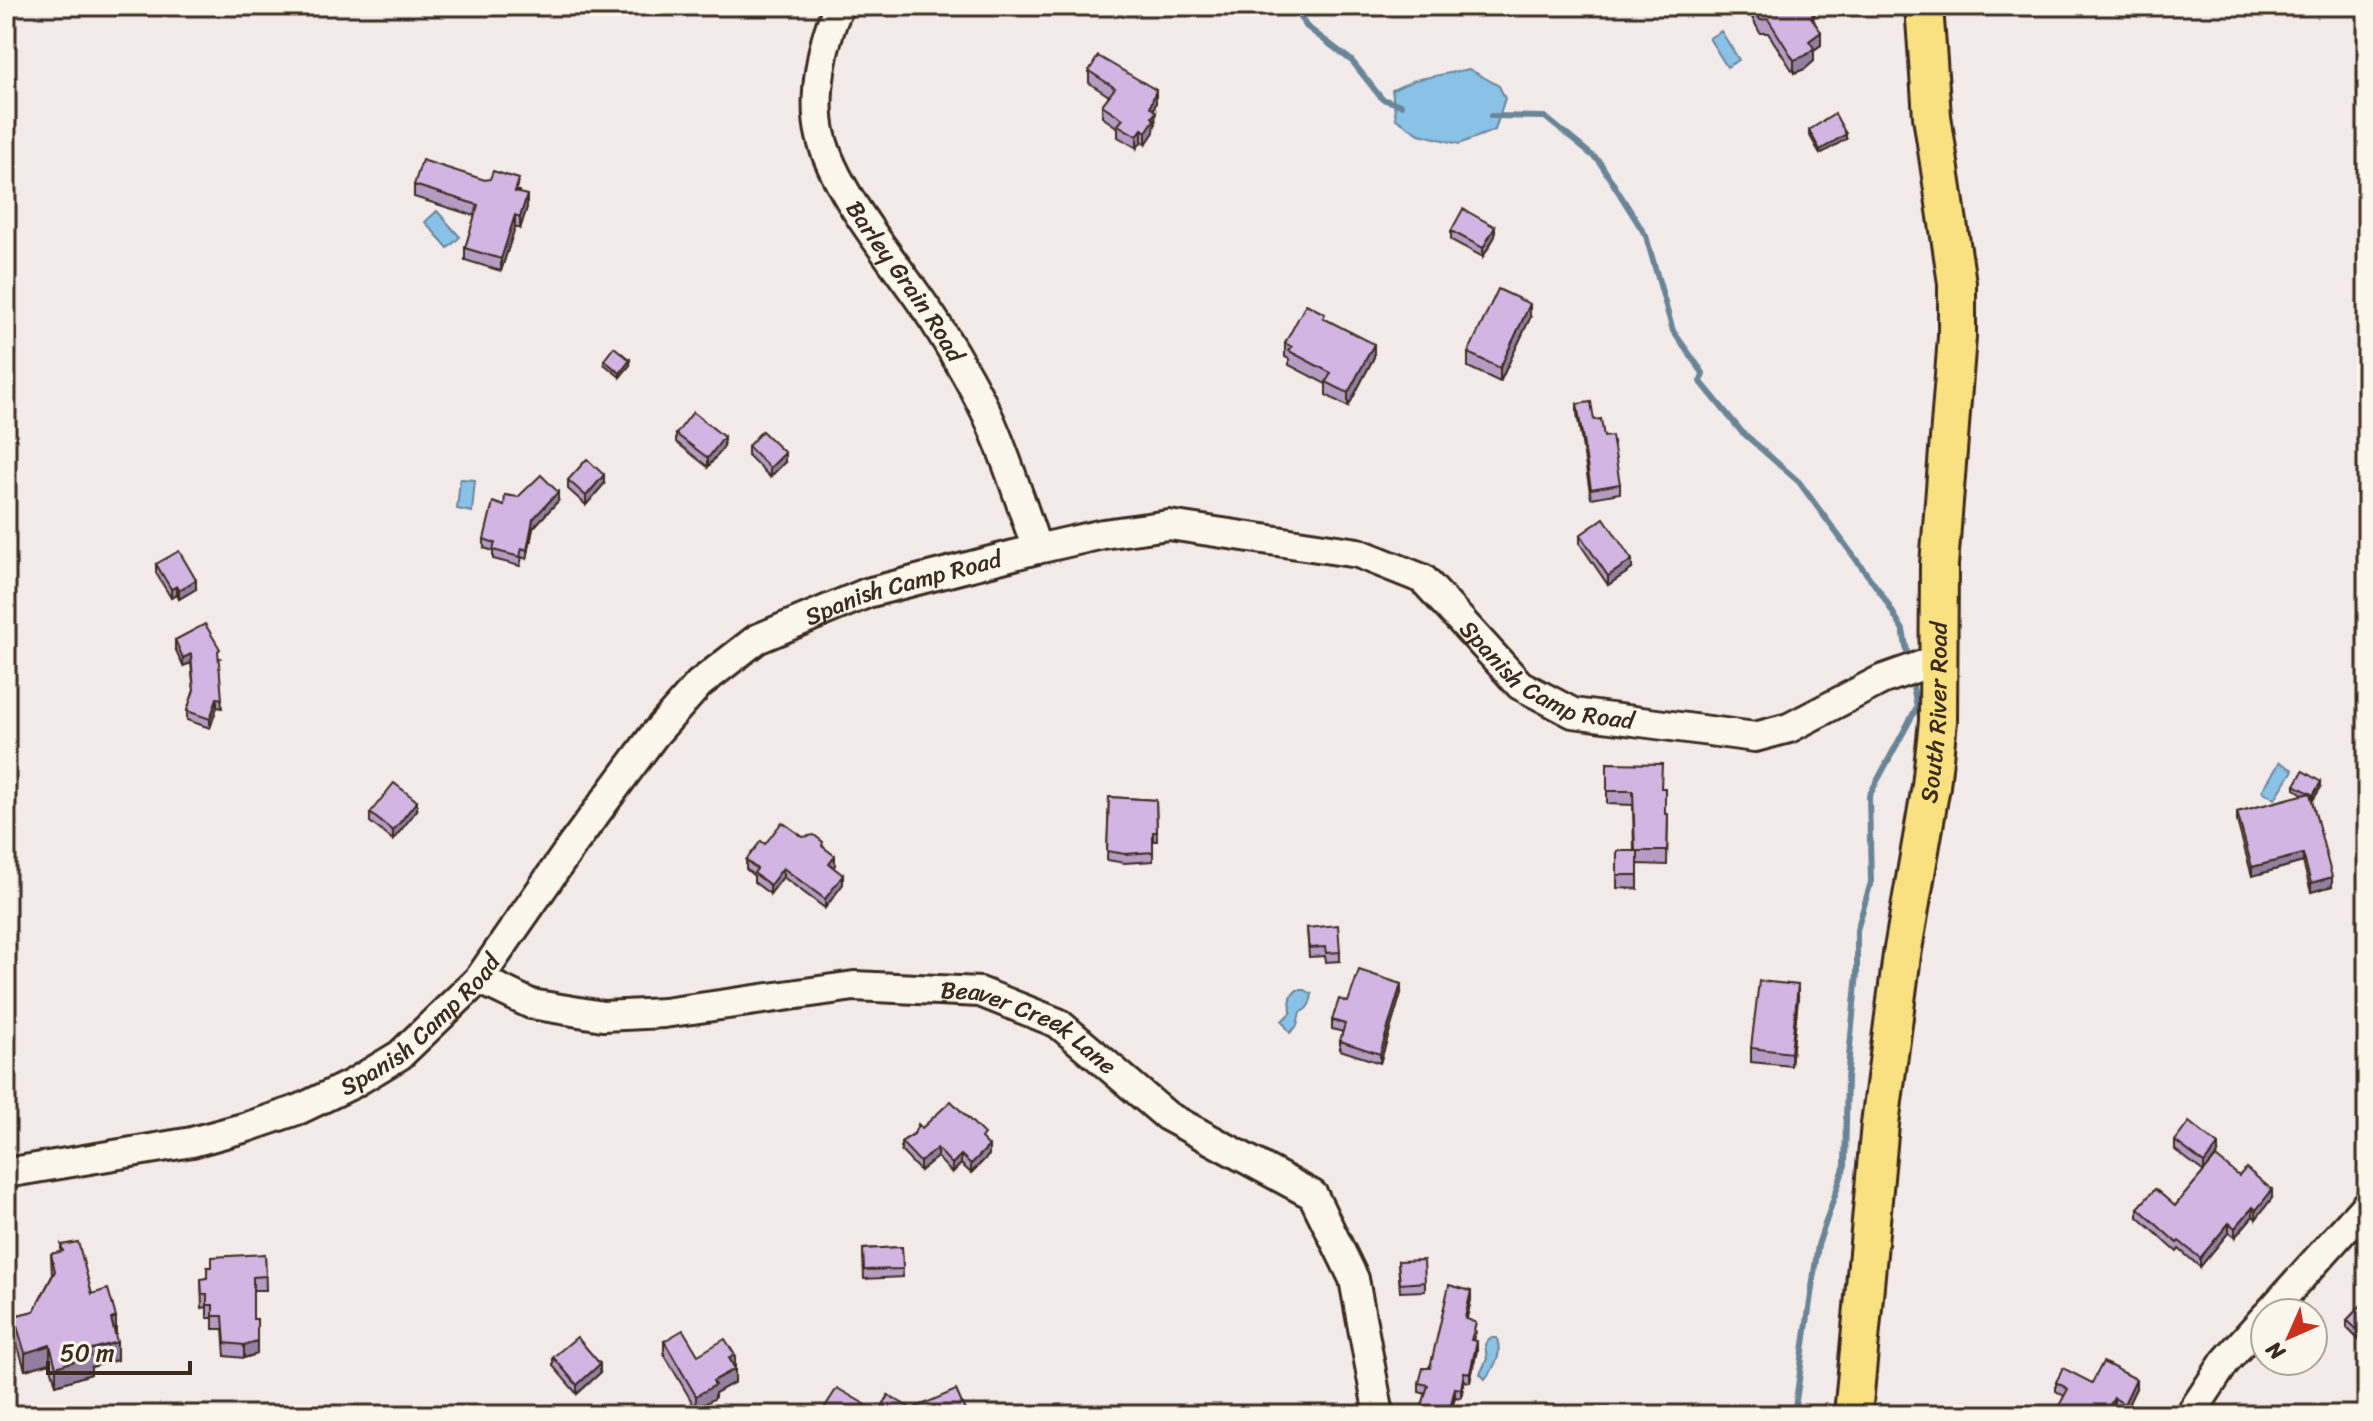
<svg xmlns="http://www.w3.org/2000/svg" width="2373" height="1421" viewBox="0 0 2373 1421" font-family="Sriracha,sans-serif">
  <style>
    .water { fill: #89c1e7; stroke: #6a8597; stroke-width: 2 }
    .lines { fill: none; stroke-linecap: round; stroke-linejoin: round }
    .stream { stroke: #6a8597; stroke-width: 6 }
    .minor-casing { stroke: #3b2a1e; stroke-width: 34 }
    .major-casing { stroke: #3b2a1e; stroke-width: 42 }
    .minor { stroke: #fbf7ec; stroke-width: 28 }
    .major { stroke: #f9e181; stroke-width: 36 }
    .wall { fill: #b59cc3; stroke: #3b2a1e; stroke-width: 2 }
    .shaded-wall { fill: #937f9f; stroke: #3b2a1e; stroke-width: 2 }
    .building { fill: #d2b5e3; stroke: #3b2a1e; stroke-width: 2 }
    .labels { text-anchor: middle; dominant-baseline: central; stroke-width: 6; stroke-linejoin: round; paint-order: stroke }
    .street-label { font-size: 24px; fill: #3b2a1e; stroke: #fbf7ec }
  </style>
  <rect width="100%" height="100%" fill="#f3eaea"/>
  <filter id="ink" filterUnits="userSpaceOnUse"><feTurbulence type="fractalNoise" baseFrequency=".0125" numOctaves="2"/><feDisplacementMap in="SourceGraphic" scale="16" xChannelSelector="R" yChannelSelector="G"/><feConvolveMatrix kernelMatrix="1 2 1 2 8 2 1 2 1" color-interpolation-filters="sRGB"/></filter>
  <g filter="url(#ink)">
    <!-- water -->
    <g class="water">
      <path d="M1721 31 1739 60 1727 67 1709 38Z"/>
      <path d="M1469 69 1499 86 1505 98 1495 130 1459 144 1419 134 1396 119 1392 90 1415 80Z"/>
      <path d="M437 211 460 237 448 248 425 222Z"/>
      <path d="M460 479 475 480 472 512 457 509Z"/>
      <path d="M2280 762 2293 770 2275 799 2262 791Z"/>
      <path d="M1297 990H1305L1312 994C1311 1002 1308 1010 1300 1012L1297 1026 1290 1033 1282 1021 1291 1012 1290 997Z"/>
      <path d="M1490 1338H1497C1502 1356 1496 1365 1485 1379L1480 1374 1487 1359 1485 1344Z"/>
    </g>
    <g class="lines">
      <!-- stream -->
      <g class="stream">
        <path d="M1295 6 1306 26 1352 61 1382 99 1401 105"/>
        <path d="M1491 116 1545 117 1599 161 1646 236 1673 331 1703 373 1701 382 1741 431 1799 482 1883 596 1903 630 1909 662"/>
        <path d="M1794 1415 1818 1245 1845 1165 1847 1078 1857 973V930L1871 882 1869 796 1917 707 1911 677"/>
      </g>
      <!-- minor casing -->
      <g class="minor-casing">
        <g id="minor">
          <path id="s1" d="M839 6C822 40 812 99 821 136 835 195 902 270 935 322 955 354 976 389 991 423 1009 464 1022 507 1037 549"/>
          <path id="s2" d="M479 979 531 1004 603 1016 664 1013 854 986 980 992 1058 1023 1167 1116 1313 1195 1354 1279 1379 1415"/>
          <path id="s3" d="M6 1173 192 1142 247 1127 300 1109 352 1084 400 1055 479 979 573 844 654 735 699 684 757 639 867 593 1037 549 1103 534 1169 525 1358 553 1423 579 1520 685 1573 713 1755 737 1789 728 1881 680 1940 659"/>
          <path d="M2269 1313 2367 1204"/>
          <path d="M2190 1415 2225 1362 2265 1317"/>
        </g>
      </g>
      <!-- major casing -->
      <g class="major-casing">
        <g id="major">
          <path id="s4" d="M1853 1415 1880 1124 1902 955 1931 786 1938 721 1939 565 1957 337V283L1932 116 1924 6"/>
        </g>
      </g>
      <!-- minor -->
      <use href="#minor" class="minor"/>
      <!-- major -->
      <use href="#major" class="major"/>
    </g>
    <!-- wall -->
    <g class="wall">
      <path d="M1746 6H1809L1815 23 1821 45 1814 50V61L1805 69 1794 73 1768 33H1760Z"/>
      <path d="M1089 71 1156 102 1154 110 1156 124 1154 126V132L1146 144 1142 141 1137 148 1118 137V128L1102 117V105L1109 96 1089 83Z"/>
      <path d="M1809 130 1846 139 1820 154 1809 134Z"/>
      <path d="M414 185 519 191V193L527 207 520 229 515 227 501 271 465 260V248L475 216 414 197Z"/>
      <path d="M1451 231 1495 236 1483 257 1451 240Z"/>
      <path d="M1530 318 1500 382 1468 367V353Z"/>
      <path d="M1325 319 1374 357 1348 407 1326 395V384L1289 365V359L1285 357V343Z"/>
      <path d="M604 360 630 365 620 377 604 364Z"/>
      <path d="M1577 404 1594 420 1604 437 1620 484V493L1591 498 1577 413Z"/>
      <path d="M676 434 724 446 708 467 676 442Z"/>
      <path d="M748 446 785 462 770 477 748 455Z"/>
      <path d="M568 480 604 484 586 505 568 489Z"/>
      <path d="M558 501 533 528 527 559 522 557 520 566 493 559V551L484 548V539L504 506Z"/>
      <path d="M1580 535 1632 569 1608 585 1580 544Z"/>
      <path d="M156 564 196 589 179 599 177 595 171 598 156 573Z"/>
      <path d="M175 640 220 658 218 659 222 708 217 707 210 728 187 720V711L194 691 191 663 183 666 175 648Z"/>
      <path d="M1607 763 1662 788 1665 814H1668L1667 865 1638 864V889L1617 888V851H1634L1633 805 1607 804Z"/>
      <path d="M2295 785 2321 787 2313 800 2311 799 2332 886 2311 892 2303 862 2252 876 2237 821V812L2304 795 2295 789Z"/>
      <path d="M1109 797 1156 800 1157 841H1153V861L1125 863 1107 860Z"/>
      <path d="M417 810 393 840 370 822V813Z"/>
      <path d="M803 837 823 846 835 865 833 867 843 884 825 908 783 877 770 894 754 882V876L746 869V860L765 844Z"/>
      <path d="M1307 928 1340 952V961L1326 962 1325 956 1309 957Z"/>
      <path d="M1401 993 1380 1063 1340 1050V1041L1343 1032 1332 1029V1020L1348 1002Z"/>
      <path d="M1798 998 1791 1066 1751 1062V1048Z"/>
      <path d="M922 1128 984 1141 989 1155 971 1173 961 1164 952 1173 937 1157 920 1171 901 1151V1142Z"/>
      <path d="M2175 1141 2218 1153 2208 1167 2239 1176 2272 1198 2256 1219 2253 1216 2235 1237 2229 1232 2200 1267 2179 1249 2177 1252 2138 1217V1208L2175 1206 2204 1172 2175 1150Z"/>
      <path d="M61 1245 115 1335 117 1360 91 1367V1374L56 1385 50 1363 25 1370 14 1333V1316L34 1311 52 1276 51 1254 61 1252Z"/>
      <path d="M902 1247 903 1277 864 1279 863 1249Z"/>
      <path d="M265 1254 266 1290H253V1319L257 1354 244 1358 225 1356 223 1329H213V1318H207V1307L202 1308 201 1279 207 1278 212 1267Z"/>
      <path d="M1398 1261 1425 1282V1291L1400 1292Z"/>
      <path d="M2367 1299V1348L2347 1328V1320Z"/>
      <path d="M1471 1300 1466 1319 1476 1332 1473 1340 1477 1350 1470 1382 1464 1381 1461 1398 1455 1397 1450 1415H1422V1406L1426 1394 1419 1392V1383Z"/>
      <path d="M664 1341 698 1355H735V1382L715 1393V1398L696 1409 664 1354Z"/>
      <path d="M553 1357 600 1373 577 1394 553 1366Z"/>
      <path d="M2056 1382 2092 1383 2136 1388 2124 1413 2114 1407 2064 1396 2056 1391Z"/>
    </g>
    <!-- shaded-wall -->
    <g class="shaded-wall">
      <path d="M1821 32V45L1814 50V61L1805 69 1794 73V60L1809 41Z"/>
      <path d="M1156 90V102L1150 119V107Z"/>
      <path d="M1156 112 1154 132 1146 144V132L1152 117Z"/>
      <path d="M1142 129V141L1137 148V136Z"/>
      <path d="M1846 134V139L1820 154V150Z"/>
      <path d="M527 195V207L520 229V217Z"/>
      <path d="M515 215V227L501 271V259Z"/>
      <path d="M1495 227V236L1483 257V248Z"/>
      <path d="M1530 304V318L1500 382V368Z"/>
      <path d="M1374 344V357L1348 407V393Z"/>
      <path d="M630 360V365L620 377V373Z"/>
      <path d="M724 437V446L708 467V458Z"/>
      <path d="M785 453V462L770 477V468Z"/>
      <path d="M604 475V484L586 505V496Z"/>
      <path d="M558 492V501L533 528 527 559V550L533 519Z"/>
      <path d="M1632 560V569L1608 585V576Z"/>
      <path d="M196 580V589L179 599V590Z"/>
      <path d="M177 586V595L171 598V589Z"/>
      <path d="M191 654V663L183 666V658Z"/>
      <path d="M217 698V707L210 728V719Z"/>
      <path d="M2321 782V787L2313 800V795Z"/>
      <path d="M417 801V810L393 840V831Z"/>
      <path d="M2303 854V862L2252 876V867Z"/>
      <path d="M835 856V865L829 873V864Z"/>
      <path d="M783 868V877L770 894V885Z"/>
      <path d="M843 875V884L825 908V899Z"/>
      <path d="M2332 877V886L2311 892V883Z"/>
      <path d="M1401 984V993L1380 1063V1054Z"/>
      <path d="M1798 985V998L1791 1066V1053Z"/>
      <path d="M2218 1145V1153L2204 1172V1163Z"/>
      <path d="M989 1146V1155L971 1173V1164Z"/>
      <path d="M937 1148V1157L920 1171V1162Z"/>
      <path d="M961 1155V1164L952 1173V1164Z"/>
      <path d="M2272 1190V1198L2256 1219V1210Z"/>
      <path d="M2253 1207V1216L2235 1237V1228Z"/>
      <path d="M2229 1223V1232L2200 1267V1258Z"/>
      <path d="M1471 1291V1300L1465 1327V1318Z"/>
      <path d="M116 1317V1335L111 1319Z"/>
      <path d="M257 1341V1354L244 1358V1345Z"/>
      <path d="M1477 1341V1350L1470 1382V1373Z"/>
      <path d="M117 1342V1360L91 1367V1374L56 1385V1367L89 1350Z"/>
      <path d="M50 1345V1363L25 1370V1353Z"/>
      <path d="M735 1355V1368L729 1358Z"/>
      <path d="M600 1364V1373L577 1394V1385Z"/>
      <path d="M735 1369V1382L715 1393V1398L696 1409V1396L713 1381Z"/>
      <path d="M1464 1372V1381L1461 1398V1389Z"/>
      <path d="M2136 1379V1388L2124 1413V1404Z"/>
      <path d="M1455 1388V1397L1450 1415H1449Z"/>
      <path d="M2114 1398V1407L2109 1415H2104Z"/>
    </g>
    <!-- building -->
    <g class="building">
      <path d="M1753 6H1809L1815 16 1811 17 1821 32 1809 41 1814 48 1805 56 1794 60 1768 19 1760 20Z"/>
      <path d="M1098 56 1156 90 1150 107 1156 112 1152 117 1154 120 1146 132 1142 129 1137 136 1118 125 1123 119 1102 105 1115 88 1089 71Z"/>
      <path d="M1835 114 1846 134 1820 150 1809 130Z"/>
      <path d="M422 160 485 180 490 179 493 171 519 179 515 192 527 195 520 217 515 215 501 259 465 248 478 205 414 185Z"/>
      <path d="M1463 209 1495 227 1483 248 1451 231Z"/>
      <path d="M1498 289 1530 304 1500 368 1468 353Z"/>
      <path d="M1306 304 1325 314 1323 318 1374 344 1348 393 1326 382 1331 373 1289 351 1292 347 1285 343Z"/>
      <path d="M614 347 630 360 620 373 604 360Z"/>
      <path d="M1591 402 1594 420 1601 419 1604 437 1612 436 1620 484 1591 489 1577 404Z"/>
      <path d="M693 412 724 437 708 458 676 434Z"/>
      <path d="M762 431 785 453 770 468 748 446Z"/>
      <path d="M587 459 604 475 586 496 568 480Z"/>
      <path d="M541 475 558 492 533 519 527 550 522 548 520 557 493 550 495 543 484 539 493 502 504 506 505 495 518 497Z"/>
      <path d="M1604 518 1632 560 1608 576 1580 535Z"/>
      <path d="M179 551 196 580 179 590 177 586 171 589 156 564Z"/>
      <path d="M205 624 220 649 218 651 222 699 217 698 210 719 187 711 194 690 191 654 183 658 175 640Z"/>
      <path d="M1607 763 1662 764 1661 788H1665V814H1668L1667 851H1635L1633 791H1607Z"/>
      <path d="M2303 771 2321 782 2313 795 2295 785Z"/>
      <path d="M394 783 417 801 393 831 370 813Z"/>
      <path d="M2310 793 2332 877 2311 883 2303 854 2252 867 2237 812Z"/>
      <path d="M1109 797 1156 800 1157 832H1153V852L1125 854 1107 851Z"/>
      <path d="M782 822 803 837 814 835 823 842 822 846 835 856 829 864 843 875 825 899 783 868 770 885 754 873 757 869 746 860 761 841 765 844Z"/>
      <rect x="1617" y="851" width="21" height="24"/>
      <path d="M1338 925 1340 952 1326 953 1325 947 1309 948 1307 928Z"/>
      <path d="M1359 970 1401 984 1380 1054 1340 1041 1345 1024 1332 1020 1339 999 1348 1002Z"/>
      <path d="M1759 981 1798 985 1791 1053 1751 1048Z"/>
      <path d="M951 1101 984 1134 981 1138 989 1146 971 1164 961 1155 952 1164 937 1148 920 1162 901 1142 914 1134 918 1124 922 1128Z"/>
      <path d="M2189 1122 2218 1145 2204 1163 2175 1141Z"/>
      <path d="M2216 1157 2239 1176 2246 1168 2272 1190 2256 1210 2253 1207 2235 1228 2229 1223 2200 1258 2179 1241 2177 1243 2138 1208 2155 1189 2175 1206Z"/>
      <path d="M78 1242 92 1294 108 1289 116 1317 111 1319 117 1342 89 1350 91 1356 56 1367 50 1345 25 1353 14 1316 34 1311 55 1271 51 1254 63 1251 61 1245Z"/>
      <path d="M902 1247 903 1269 864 1270 863 1249Z"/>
      <path d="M265 1254 266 1276 253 1277V1319H257V1341L244 1345 225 1343 223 1316H213V1305H207V1294H202L201 1279 207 1278V1267H212V1257Z"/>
      <path d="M1424 1260 1425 1282 1400 1284 1398 1261Z"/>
      <path d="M1449 1285 1471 1291 1465 1318 1476 1323 1471 1340 1477 1341 1470 1373 1464 1372 1461 1389 1455 1388 1449 1412 1422 1406 1428 1385 1419 1383 1423 1368H1430Z"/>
      <path d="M2367 1299V1339L2347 1320Z"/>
      <path d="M683 1330 698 1355 725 1339 735 1355 729 1358 735 1369 713 1381 715 1385 696 1396 664 1341Z"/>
      <path d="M577 1337 600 1364 577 1385 553 1357Z"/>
      <path d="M2103 1362 2136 1379 2124 1404 2114 1398 2104 1415H2054L2068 1389 2056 1382 2063 1368 2092 1383Z"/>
      <path d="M837 1388 868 1406 862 1415H824L821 1413Z"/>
      <path d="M956 1390 967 1415H878L888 1395 912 1409Z"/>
      <path d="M696 1409 700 1415H687Z"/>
    </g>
  </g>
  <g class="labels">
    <!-- street labels -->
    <g class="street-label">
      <text stroke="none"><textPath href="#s1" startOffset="302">Barley Grain Road</textPath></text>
      <text stroke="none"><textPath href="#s3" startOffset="1122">Spanish Camp Road</textPath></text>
      <text stroke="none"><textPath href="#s3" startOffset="1820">Spanish Camp Road</textPath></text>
      <text stroke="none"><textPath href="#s4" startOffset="708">South River Road</textPath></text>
      <text stroke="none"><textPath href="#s3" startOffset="450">Spanish Camp Road</textPath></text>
      <text stroke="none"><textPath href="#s2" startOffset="568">Beaver Creek Lane</textPath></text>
    </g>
  </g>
  <!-- margin -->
  <rect width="2373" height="1421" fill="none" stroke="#fbf7ec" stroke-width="32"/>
  <rect x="16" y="16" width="2341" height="1389" fill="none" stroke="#3b2a1e" stroke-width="3" filter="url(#ink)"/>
  <!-- north arrow -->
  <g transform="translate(2289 1337) rotate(225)"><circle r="38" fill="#fbf7ec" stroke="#aea59a" stroke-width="2"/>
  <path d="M0-6L14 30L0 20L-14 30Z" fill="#c8321e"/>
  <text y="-12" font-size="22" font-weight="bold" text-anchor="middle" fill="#3b2a1e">N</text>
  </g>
  <!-- scale -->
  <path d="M48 1361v12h142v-12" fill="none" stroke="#3b2a1e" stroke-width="4"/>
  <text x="60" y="1361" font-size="24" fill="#3b2a1e" stroke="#fbf7ec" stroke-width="6" paint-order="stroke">50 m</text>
</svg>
